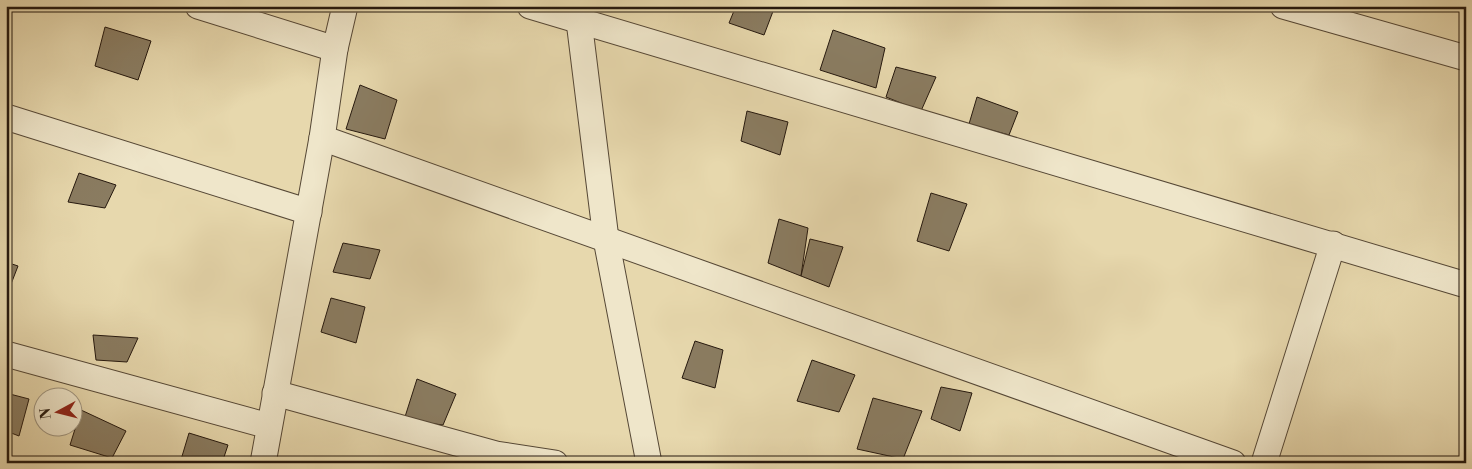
<svg xmlns="http://www.w3.org/2000/svg" width="1472" height="469" viewBox="0 0 1472 469" font-family="'Libre Bodoni',serif">
  <style>
    .building { fill: #8a7c61; stroke: #25180e }
    .lines { fill: none; stroke-linecap: round; stroke-linejoin: round }
    .minor-casing { stroke: #564836; stroke-width: 27 }
    .minor { stroke: #efe6ca; stroke-width: 25 }
  </style>
  <rect width="100%" height="100%" fill="#e7d8ad"/>
  <filter id="stains"><feTurbulence type="fractalNoise" baseFrequency=".004" numOctaves="4"/><feColorMatrix values="0 0 0 0 .2 0 0 0 0 .09 0 0 0 0 .02 0 0 0 .5 -.17"/></filter>
  <radialGradient id="worn" r=".72"><stop offset=".6" stop-color="#630" stop-opacity="0"/><stop offset="1" stop-color="#630" stop-opacity=".3"/></radialGradient>
  <!-- building -->
  <g class="building">
    <path d="M736 6H775L764 35 729 23Z"/>
    <path d="M105 27 151 41 138 80 95 66Z"/>
    <path d="M833 30 885 48 876 88 820 70Z"/>
    <path d="M896 67 936 77 921 111 886 97Z"/>
    <path d="M360 85 397 100 385 139 346 129Z"/>
    <path d="M977 97 1018 112 1009 135 969 124Z"/>
    <path d="M747 111 788 122 780 155 741 141Z"/>
    <path d="M79 173 116 185 105 208 68 202Z"/>
    <path d="M931 193 967 204 949 251 917 241Z"/>
    <path d="M779 219 808 228 801 276 768 263Z"/>
    <path d="M810 239 843 247 829 287 801 276Z"/>
    <path d="M343 243 380 250 370 279 333 272Z"/>
    <path d="M6 262 18 266 6 297Z"/>
    <path d="M331 298 365 307 356 343 321 332Z"/>
    <path d="M93 335 138 338 127 362 96 360Z"/>
    <path d="M695 341 723 350 715 388 682 378Z"/>
    <path d="M812 360 855 375 839 412 797 401Z"/>
    <path d="M417 379 456 394 443 425 404 420Z"/>
    <path d="M941 387 972 393 960 431 931 419Z"/>
    <path d="M6 393 29 399 19 436 6 431Z"/>
    <path d="M873 398 922 411 903 459 857 449Z"/>
    <path d="M81 410 126 431 112 458 70 445Z"/>
    <path d="M189 433 228 445 222 463H180Z"/>
  </g>
  <g class="lines">
    <!-- minor casing -->
    <g class="minor-casing">
      <g id="minor">
        <path d="M198 6 335 49"/>
        <path d="M530 6 1466 285"/>
        <path d="M1283 6 1466 58"/>
        <path d="M579 21 606 239 649 463"/>
        <path d="M6 117 309 212"/>
        <path d="M322 138 1233 463"/>
        <path d="M6 354 269 426"/>
        <path d="M275 393 496 454 555 463"/>
        <path d="M263 463 322 138 335 49 345 6"/>
        <path d="M1264 463 1333 244"/>
      </g>
    </g>
    <!-- minor -->
    <use href="#minor" class="minor"/>
  </g>
  <!-- margin -->
  <rect width="1472" height="469" fill="none" stroke="#e7d8ad" stroke-width="25"/>
  <rect x="8" y="8" width="1457" height="454" fill="none" stroke="#25180e" stroke-width="2.5"/>
  <rect x="12" y="12" width="1447" height="444" fill="none" stroke="#25180e"/>
  <!-- north arrow -->
  <g transform="translate(58 412) rotate(263)"><circle r="24" fill="#efe6ca" stroke="#9e947f"/>
  <path d="M0-4L9 19L0 12L-9 19Z" fill="#8f2418"/>
  <text y="-8" font-size="14" font-weight="bold" text-anchor="middle" fill="#25180e">N</text>
  </g>
  <rect width="100%" height="100%" filter="url(#stains)"/>
  <rect width="100%" height="100%" fill="url(#worn)"/>
</svg>
